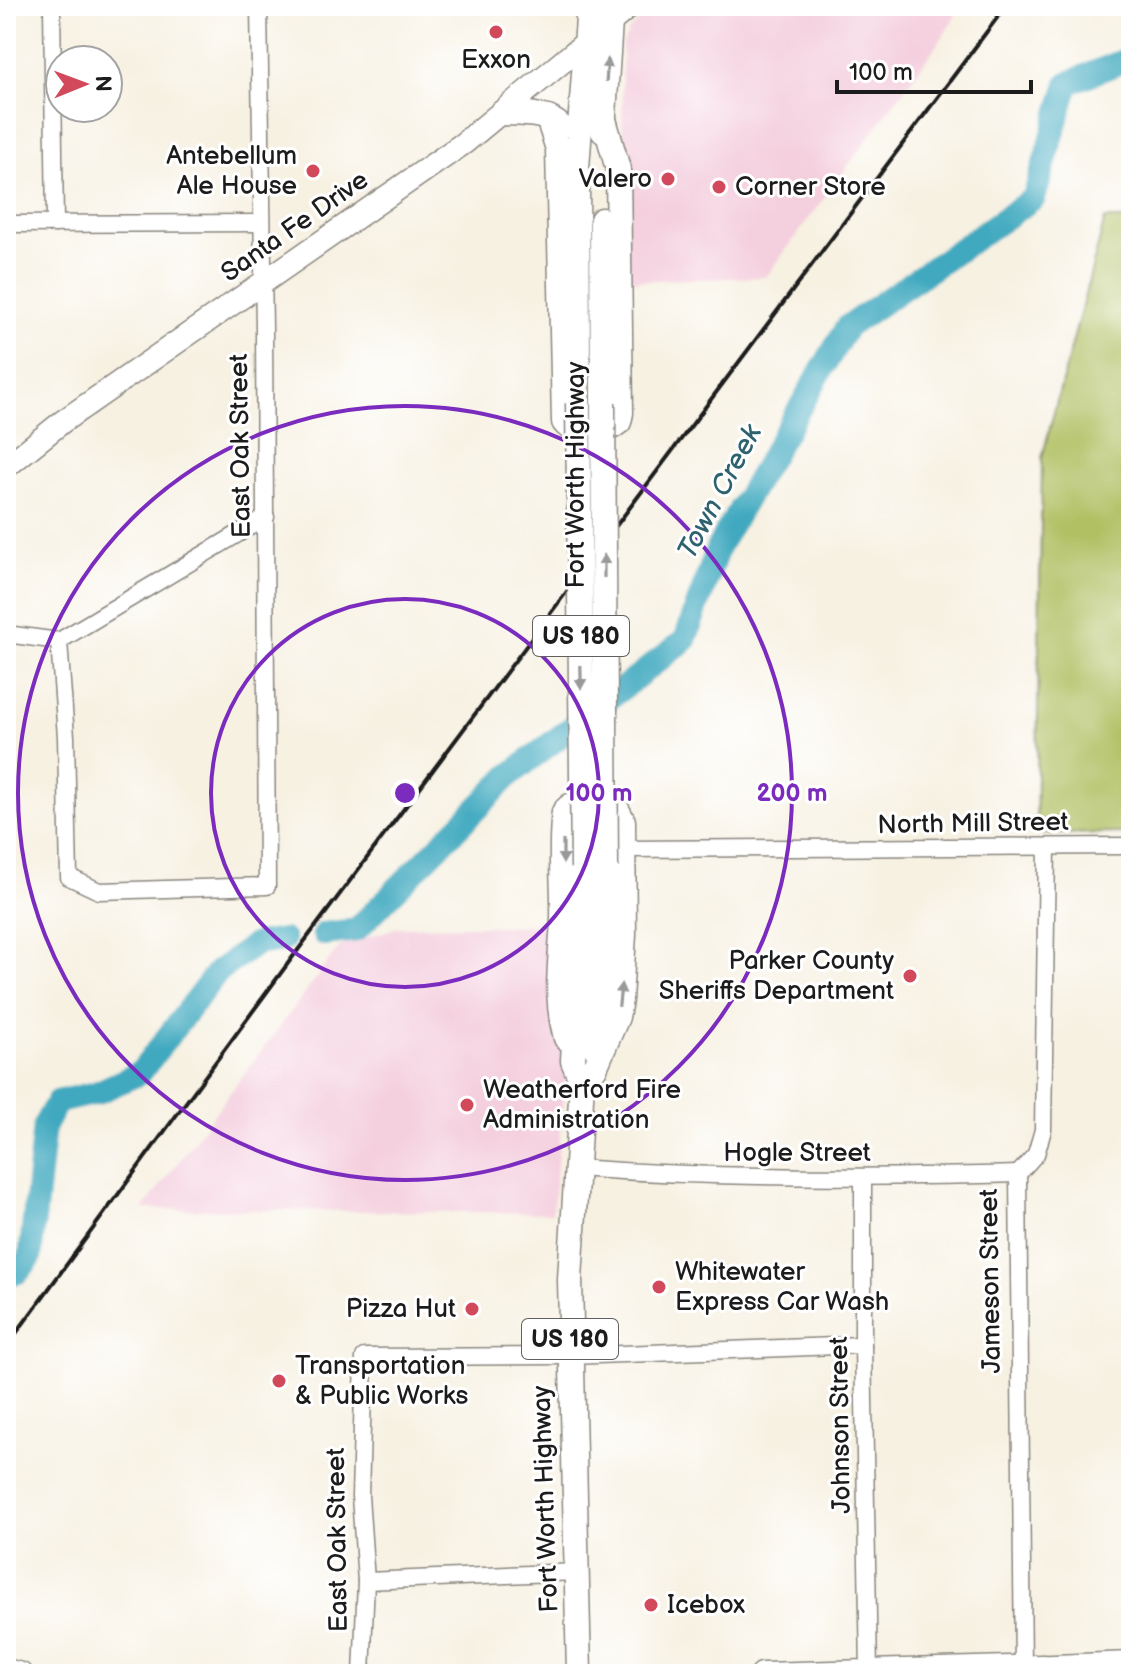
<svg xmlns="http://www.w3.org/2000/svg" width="1137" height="1680" viewBox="0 0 1137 1680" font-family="'Balsamiq Sans',sans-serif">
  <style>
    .built { fill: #f4cfde }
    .green { fill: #b1c063; stroke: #666e40; stroke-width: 2 }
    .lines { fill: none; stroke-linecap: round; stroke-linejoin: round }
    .river { stroke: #3fa9bf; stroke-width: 24 }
    .street-casing { stroke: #8a867f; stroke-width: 19 }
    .secondary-casing { stroke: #8a867f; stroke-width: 25 }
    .primary-casing { stroke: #8a867f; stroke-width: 27 }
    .street { stroke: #fff; stroke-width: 16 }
    .secondary { stroke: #fff; stroke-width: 22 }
    .primary { stroke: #fff; stroke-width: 24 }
    .rail { stroke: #1c1c1c; stroke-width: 4 }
    .primary-bridge-casing { stroke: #8a867f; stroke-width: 27; stroke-linecap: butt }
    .primary-bridge { stroke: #fff; stroke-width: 24 }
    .oneway { fill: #999 }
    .ring { fill: none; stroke: #7b2cbf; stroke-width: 4 }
    .poi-dot { fill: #d1495b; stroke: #fff; stroke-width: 3 }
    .labels { text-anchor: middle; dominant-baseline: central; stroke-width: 6; stroke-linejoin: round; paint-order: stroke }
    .shield { fill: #fff; stroke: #606060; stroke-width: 2 }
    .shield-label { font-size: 24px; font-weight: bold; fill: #1c1c1c }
    .poi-label { font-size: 26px; fill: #1c1c1c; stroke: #fff; text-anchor: start }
    .street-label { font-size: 26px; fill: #1c1c1c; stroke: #fff }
    .water-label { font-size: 28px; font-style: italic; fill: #2e626e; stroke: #fff }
    .centre { fill: #7b2cbf; stroke: #fff; stroke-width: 4 }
    .ring-label { font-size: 24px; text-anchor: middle; font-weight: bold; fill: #7b2cbf; stroke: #fff; stroke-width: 6; stroke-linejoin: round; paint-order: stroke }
  </style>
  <rect width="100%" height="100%" fill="#fff"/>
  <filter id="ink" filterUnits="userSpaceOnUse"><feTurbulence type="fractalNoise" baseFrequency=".0125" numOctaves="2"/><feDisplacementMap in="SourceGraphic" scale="16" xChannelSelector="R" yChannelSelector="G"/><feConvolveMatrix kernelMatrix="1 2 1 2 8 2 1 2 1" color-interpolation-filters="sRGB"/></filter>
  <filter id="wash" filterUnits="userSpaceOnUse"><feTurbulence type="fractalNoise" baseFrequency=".006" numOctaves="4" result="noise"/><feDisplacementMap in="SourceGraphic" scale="32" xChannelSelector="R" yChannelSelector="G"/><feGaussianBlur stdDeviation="1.8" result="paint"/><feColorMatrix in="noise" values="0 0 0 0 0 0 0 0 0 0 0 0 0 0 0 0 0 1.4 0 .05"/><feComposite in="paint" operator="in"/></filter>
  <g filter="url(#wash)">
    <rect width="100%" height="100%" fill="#f7f1e2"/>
    <!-- built -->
    <g class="built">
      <path d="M656 6H961L942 38 766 277 623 281 622 45 630 29Z"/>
      <path d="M556 925 568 1059 552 1213 143 1209 340 946 399 927Z"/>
    </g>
    <!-- green -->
    <path class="green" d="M1105 219H1131V833L1036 834 1042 458Z"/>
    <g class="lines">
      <!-- river -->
      <g class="river">
        <path d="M324 934 356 930 510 775 685 640 719 545 847 327 1034 198 1068 83 1131 58"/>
        <path d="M6 1276 18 1272 30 1258 44 1126 57 1102 96 1093 140 1073 218 971 256 944 283 940"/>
      </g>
    </g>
  </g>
  <g filter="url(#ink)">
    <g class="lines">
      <!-- street casing -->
      <g class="street-casing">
        <g id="street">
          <path d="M52 6 55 224"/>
          <path d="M6 224 261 223"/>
          <path d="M6 634 59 641 266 517"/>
          <path d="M59 641 66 737 69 877 99 891 267 886 264 329 259 6"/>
          <path d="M624 849 1131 846"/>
          <path d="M576 1168C725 1179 868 1178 1018 1174"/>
          <path d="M863 1178V1345L869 1671"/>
          <path d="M366 1581 576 1572"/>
          <path d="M1023 1667 1018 1174 1036 1154 1043 1130 1047 847"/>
          <path d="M362 1674 366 1581 360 1496 364 1357 570 1356 863 1345"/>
        </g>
      </g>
      <!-- secondary casing -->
      <g class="secondary-casing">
        <g id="secondary">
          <path d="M6 467 62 422 464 143 630 6"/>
          <path d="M1028 1667 1131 1663"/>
          <path d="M6 1670 21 1674"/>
          <path d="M762 1674 1043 1666"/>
        </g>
      </g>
      <!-- primary casing -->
      <g class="primary-casing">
        <g id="primary">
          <path d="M502 113C521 114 546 112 560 126"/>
          <path d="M548 118 558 149 564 422C575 437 605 434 619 422L621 413 618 169 603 116"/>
          <path d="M603 131 611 6"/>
          <path d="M602 220 603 402"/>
          <path d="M578 372 577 168 589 6"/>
          <path d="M566 1038C554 996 561 962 563 919 564 884 559 847 564 812 575 797 599 799 615 805L623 821 624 934 620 1000 617 1017 595 1068"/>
          <path d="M596 1049 606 868"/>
          <path d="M579 1674 570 1279 582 1082 573 1061 583 868"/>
        </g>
      </g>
      <!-- street -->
      <use href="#street" class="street"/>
      <!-- secondary -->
      <use href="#secondary" class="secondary"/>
      <!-- primary -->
      <use href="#primary" class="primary"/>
      <!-- rail -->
      <path class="rail" d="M6 1347 289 962 1006 6"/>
      <!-- primary-bridge casing -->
      <g class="primary-bridge-casing">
        <g id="primary-bridge">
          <path d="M603 402 606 868"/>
          <path d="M578 403 583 868"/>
        </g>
      </g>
      <!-- primary-bridge -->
      <use href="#primary-bridge" class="primary-bridge"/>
    </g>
    <!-- one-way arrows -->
    <defs><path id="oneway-solid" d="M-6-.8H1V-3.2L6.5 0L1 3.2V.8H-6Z" transform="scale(2)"/></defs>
    <g class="oneway">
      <use href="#oneway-solid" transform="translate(607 70) rotate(-86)"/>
      <use href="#oneway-solid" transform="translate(604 566) rotate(-90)"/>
      <use href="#oneway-solid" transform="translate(581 677) rotate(89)"/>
      <use href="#oneway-solid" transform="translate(563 852) rotate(90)"/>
      <use href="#oneway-solid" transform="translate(620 995) rotate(-84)"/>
    </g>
  </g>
  <!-- distance rings -->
  <g class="ring">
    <circle cx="405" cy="793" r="194"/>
    <circle cx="405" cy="793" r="387"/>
  </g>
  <!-- markers -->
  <g class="poi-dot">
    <circle cx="496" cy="32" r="8"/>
    <circle cx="313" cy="171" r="8"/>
    <circle cx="668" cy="179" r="8"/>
    <circle cx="719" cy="187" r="8"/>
    <circle cx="910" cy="976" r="8"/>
    <circle cx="467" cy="1105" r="8"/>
    <circle cx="659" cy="1287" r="8"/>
    <circle cx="472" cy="1309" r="8"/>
    <circle cx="279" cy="1381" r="8"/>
    <circle cx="651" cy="1605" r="8"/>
  </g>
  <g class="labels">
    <!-- shield labels -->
    <g class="shield">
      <rect x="533" y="616" width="96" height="40" rx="6"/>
      <rect x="522" y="1319" width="96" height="40" rx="6"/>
    </g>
    <g class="shield-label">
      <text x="581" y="636">US 180</text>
      <text x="570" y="1339">US 180</text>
    </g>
    <!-- poi labels -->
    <g class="poi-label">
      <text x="496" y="60" text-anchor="middle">Exxon</text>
      <text x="297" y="156" text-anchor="end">Antebellum<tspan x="297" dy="30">Ale House</tspan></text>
      <text x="652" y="179" text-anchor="end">Valero</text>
      <text x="735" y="187">Corner Store</text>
      <text x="894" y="961" text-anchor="end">Parker County<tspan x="894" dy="30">Sheriffs Department</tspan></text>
      <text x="483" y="1090">Weatherford Fire<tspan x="483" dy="30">Administration</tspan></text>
      <text x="675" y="1272">Whitewater<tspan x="675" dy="30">Express Car Wash</tspan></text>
      <text x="456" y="1309" text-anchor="end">Pizza Hut</text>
      <text x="295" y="1366">Transportation<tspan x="295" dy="30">&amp; Public Works</tspan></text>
      <text x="667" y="1605">Icebox</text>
    </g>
    <!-- street labels -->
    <g class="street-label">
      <text transform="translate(295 227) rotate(-35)">Santa Fe Drive</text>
      <text transform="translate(241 446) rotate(-91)">East Oak Street</text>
      <text transform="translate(576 475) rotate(-90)">Fort Worth Highway</text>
      <text transform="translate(973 824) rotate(-1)">North Mill Street</text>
      <text x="797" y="1153">Hogle Street</text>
      <text transform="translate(991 1281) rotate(-91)">Jameson Street</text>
      <text transform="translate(841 1425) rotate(-91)">Johnson Street</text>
      <text transform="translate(546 1499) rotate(-92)">Fort Worth Highway</text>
      <text transform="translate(338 1540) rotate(-91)">East Oak Street</text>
    </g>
    <!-- water labels -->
    <g class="water-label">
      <text transform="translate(720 492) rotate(-62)">Town Creek</text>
    </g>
  </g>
  <circle cx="405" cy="793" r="12" class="centre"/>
  <g class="ring-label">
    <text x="599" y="801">100 m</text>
    <text x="792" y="801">200 m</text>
  </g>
  <!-- margin -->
  <rect width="1137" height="1680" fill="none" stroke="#fff" stroke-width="32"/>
  <!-- north arrow -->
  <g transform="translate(84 84) rotate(89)"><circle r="38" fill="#ffffff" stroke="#a4a4a4" stroke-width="2"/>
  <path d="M0-6L14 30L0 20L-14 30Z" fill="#d1495b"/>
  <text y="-12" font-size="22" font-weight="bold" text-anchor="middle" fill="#1c1c1c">N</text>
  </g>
  <!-- scale -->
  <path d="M837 80v12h194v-12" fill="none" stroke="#1c1c1c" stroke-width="4"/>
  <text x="849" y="80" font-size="24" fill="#1c1c1c" stroke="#ffffff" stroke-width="6" paint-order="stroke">100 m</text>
</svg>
